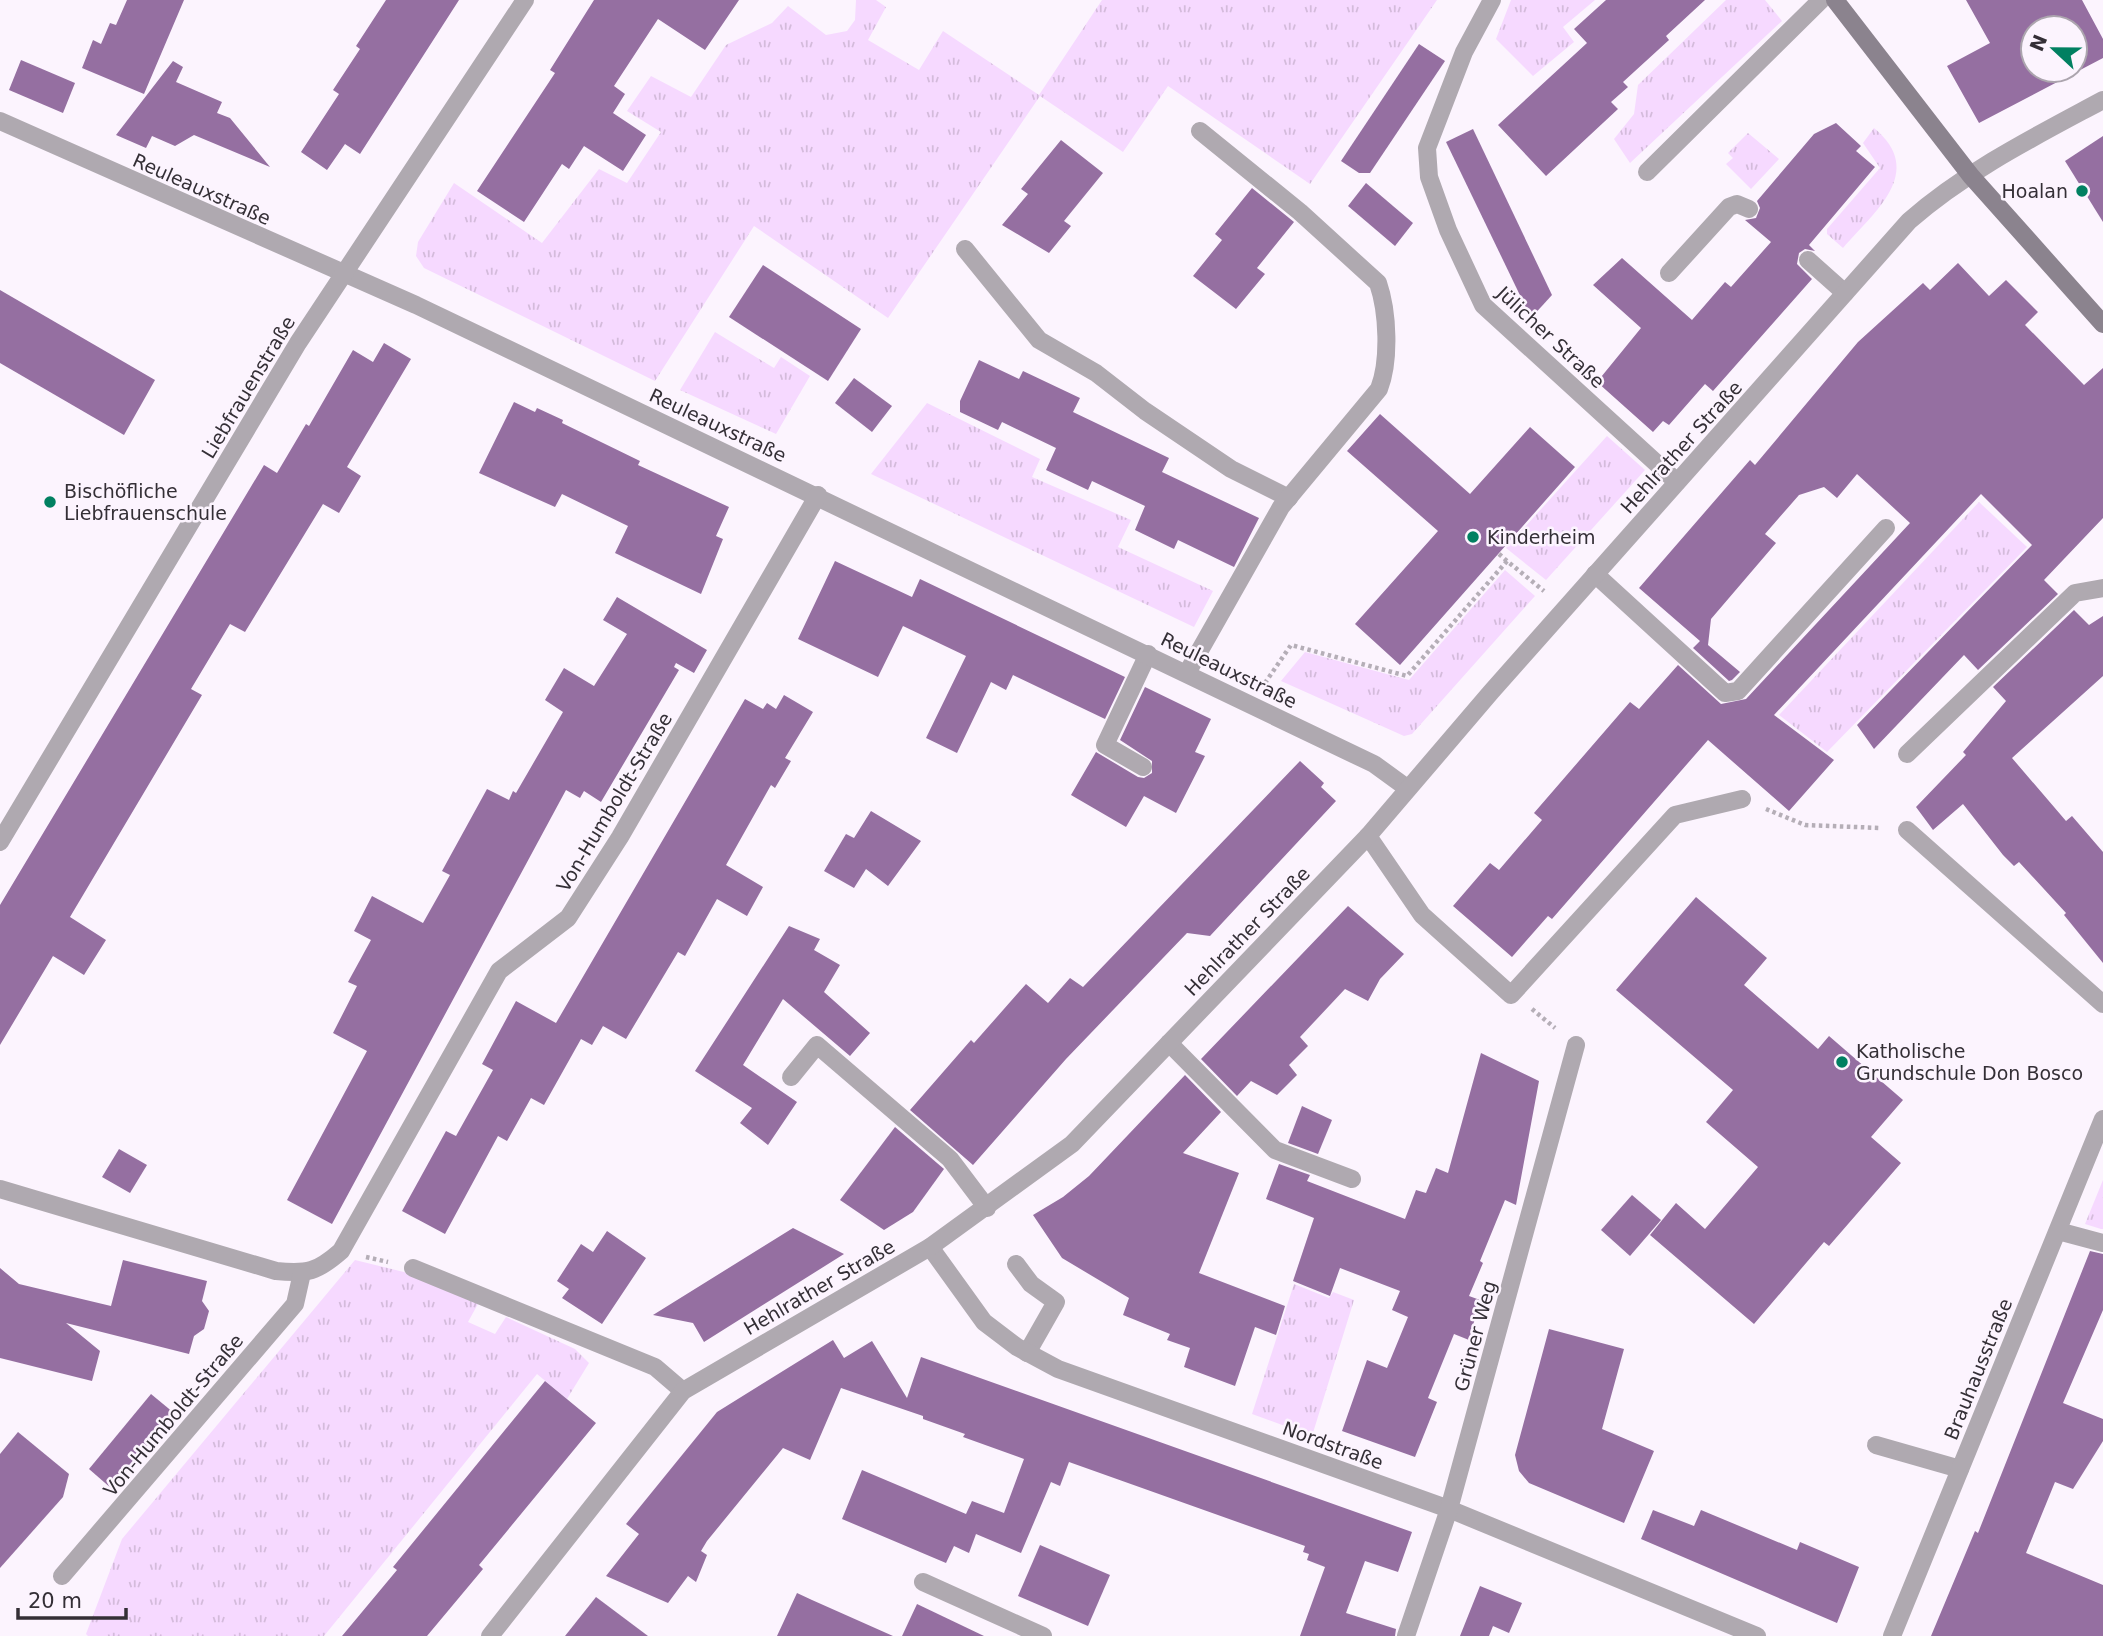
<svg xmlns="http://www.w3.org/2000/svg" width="2103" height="1636" viewBox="0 0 2103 1636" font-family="'DejaVu Sans',sans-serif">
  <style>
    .grass { fill: url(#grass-tufts) }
    .building { fill: #956fa1; fill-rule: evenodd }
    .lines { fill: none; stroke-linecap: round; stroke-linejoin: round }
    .path { stroke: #b5aeb7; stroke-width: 4.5; stroke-dasharray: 3.5 3.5; stroke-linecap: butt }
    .lane { stroke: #afa9b0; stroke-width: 18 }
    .street { stroke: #afa9b0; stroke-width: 18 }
    .secondary { stroke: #8b838e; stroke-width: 18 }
    .poi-dot { fill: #018061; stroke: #fcf4fe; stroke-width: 2.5 }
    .labels { text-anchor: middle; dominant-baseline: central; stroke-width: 5; stroke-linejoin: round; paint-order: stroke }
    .street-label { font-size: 19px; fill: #342f36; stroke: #fcf4fe }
    .poi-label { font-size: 19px; fill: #342f36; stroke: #fcf4fe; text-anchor: start }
  </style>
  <defs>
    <pattern id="grass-tufts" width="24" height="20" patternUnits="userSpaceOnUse" patternTransform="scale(1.75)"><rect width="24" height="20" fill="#f6d9ff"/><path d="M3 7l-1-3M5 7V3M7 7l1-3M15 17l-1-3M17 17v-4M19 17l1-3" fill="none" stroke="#d4bbdb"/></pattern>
  </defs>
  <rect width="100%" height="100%" fill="#fcf4fe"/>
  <!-- grass -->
  <g class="grass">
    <path d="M856 0H876L886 7 868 40 919 70 943 31 1039 95 1102 0H1437L1310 184 1168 86 1123 152 1040 96 888 318 754 226 655 381 424 268 416 256 418 242 454 183 542 243 599 169 627 183 661 132 627 111 651 76 691 97 726 45 772 23 788 6 826 35 847 31 855 20Z"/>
    <path d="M1511 0H1595L1563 27 1574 42 1533 76 1496 39Z"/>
    <path d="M1726 0H1765L1782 21 1630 163 1614 139 1634 114 1638 85Z"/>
    <path d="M1874 128C1927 172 1874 212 1843 248L1827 234V229L1880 168 1863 143Z"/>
    <path d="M1748 133 1779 159 1751 189 1726 164 1733 158 1728 153Z"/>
    <path d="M715 332 774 368 781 357 810 376 776 434 680 390Z"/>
    <path d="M927 403 1040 459 1032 477 1131 520 1118 547 1213 591 1194 627 871 474Z"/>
    <path d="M1607 436 1645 470 1546 580 1506 548Z"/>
    <path d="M1979 502 2027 547 1827 752 1779 715Z"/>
    <path d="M1505 570 1535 596 1412 734 1404 736 1281 681 1305 652 1409 680Z"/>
    <path d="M2103 1180V1229H2101L2085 1224Z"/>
    <path d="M355 1260 412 1274 479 1302 468 1322 495 1334 506 1317 575 1349 589 1363 567 1399 537 1374 324 1636H88L86 1634 122 1539Z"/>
    <path d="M1294 1284 1329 1298 1333 1292 1354 1300 1312 1436 1252 1414Z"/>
  </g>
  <!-- building -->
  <g class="building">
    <path d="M127 0H184L144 94 82 68 93 40 101 44 110 23 116 25Z"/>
    <path d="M386 0H459L360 154 345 144 327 170 301 152 339 94 333 90 360 49 356 46Z"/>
    <path d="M594 0H739L705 50 658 19 614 86 625 94 613 113 646 135 623 171 584 146 569 169 562 164 524 222 477 191 555 73 550 70Z"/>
    <path d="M1606 0H1705L1666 36 1669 40 1623 82 1628 87 1611 102 1618 109 1546 176 1498 125 1587 43 1574 29Z"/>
    <path d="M1966 0H2082L2103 39V58L1979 123 1947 66 1990 43ZM2033 28H2075V70H2033Z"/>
    <path d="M1419 44 1445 61 1370 173H1359L1341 161Z"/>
    <path d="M21 60 75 83 63 113 9 90Z"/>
    <path d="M173 61 183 67 176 82 222 102 217 113 230 118 270 167 194 135 175 146 152 136 146 148 116 135Z"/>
    <path d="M1836 123 1861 146 1856 151 1875 167 1809 245 1815 251 1805 249 1799 253 1797 264 1812 279 1713 391 1705 384 1669 425 1663 421 1653 432 1597 382 1641 328 1593 285 1622 258 1692 320 1725 282 1731 287 1771 242 1745 220 1756 218 1760 208 1757 201 1814 134Z"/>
    <path d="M1473 129 1552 295 1531 318 1446 142Z"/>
    <path d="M2103 136V222L2065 161Z"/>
    <path d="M1061 140 1103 173 1064 221 1071 226 1049 253 1002 225 1028 194 1021 189Z"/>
    <path d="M1366 183 1413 223 1395 246 1348 206Z"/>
    <path d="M1252 188 1294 222 1257 268 1265 274 1236 309 1193 276 1222 240 1215 234Z"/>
    <path d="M1958 263 1989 296 2006 280 2038 312 2025 325 2084 385 2103 368V518L2044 580 2058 594 1978 670 1964 655 1874 749 1857 725 2032 545 1981 494 1774 715 1834 760 1789 811 1708 740 1552 919 1548 916 1512 957 1453 906 1490 863 1499 870 1542 820 1534 813 1630 702 1639 709 1678 665 1721 704 1746 699 1910 523 1857 474 1837 498 1824 487 1799 495 1765 534 1776 543 1711 619 1708 645 1740 672 1732 680 1729 681 1693 648 1700 641 1639 588 1750 460 1755 465 1858 342 1923 283 1930 290Z"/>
    <path d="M763 265 861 329 828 381 729 317Z"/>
    <path d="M0 290 155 380 124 435 0 363Z"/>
    <path d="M384 343 411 359 347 467 361 476 339 513 323 504 245 632 230 624 191 689 202 695 70 917 106 940 84 975 53 956 0 1045V905L264 465 277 473 306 424 309 426 353 350 373 362Z"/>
    <path d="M979 360 1019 379 1023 371 1080 398 1073 412 1169 458 1162 472 1259 518 1234 567 1178 540 1174 549 1135 530 1145 506 1092 481 1088 490 1046 470 1056 448 1002 422 998 430 960 412V401Z"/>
    <path d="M854 378 892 406 872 432 835 403Z"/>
    <path d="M514 402 535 412 537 408 563 420 562 423 640 461 638 465 729 507 716 536 723 539 701 594 615 553 628 526 562 494 555 507 479 473Z"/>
    <path d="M1380 414 1470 494 1530 427 1575 467 1400 665 1355 624 1438 531 1347 451Z"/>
    <path d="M835 561 912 597 920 579 1125 677 1105 719 1013 675 1006 690 991 682 957 753 926 738 966 656 903 626 878 677 798 639Z"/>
    <path d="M617 597 707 650 694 673 676 663 674 667 679 670 601 802 584 791 580 798 566 790 332 1224 287 1200 367 1051 333 1033 357 986 348 982 371 940 354 931 372 896 423 923 450 875 442 871 487 789 509 800 513 791 516 793 563 712 545 700 564 668 594 686 627 634 603 620Z"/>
    <path d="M2074 610 2089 625 2103 616V676L2012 758 2066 821 2072 816 2103 852V963L2064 915 2066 913 2019 862 2014 866 2003 855 1963 804 1933 830 1916 807 1966 755 1963 752 2006 701 1993 687Z"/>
    <path d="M1145 687 1211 719 1195 752 1205 756 1176 813 1144 796 1126 827 1071 795 1096 752 1138 777 1144 778 1152 773V761L1120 740Z"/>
    <path d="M784 695 813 712 785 758 791 761 775 788 771 785 726 865 763 887 747 916 717 899 685 956 678 952 626 1039 603 1026 592 1045 581 1039 544 1105 531 1098 507 1141 498 1136 445 1234 402 1211 446 1131 456 1136 493 1070 482 1064 516 1001 556 1023 745 699 763 709 767 703 776 709Z"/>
    <path d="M1300 761 1324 783 1321 787 1336 801 1210 936 1187 933 1066 1059 973 1165 910 1110 971 1040 974 1043 1026 984 1048 1003 1070 978 1083 987Z"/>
    <path d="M871 811 921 841 888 886 866 869 854 888 824 871 846 834 854 838Z"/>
    <path d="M1696 897 1767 958 1744 985 1818 1049 1829 1036 1903 1100 1871 1137 1901 1163 1829 1246 1824 1242 1754 1324 1650 1235 1676 1203 1705 1229 1758 1167 1706 1122 1733 1090 1616 990Z"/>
    <path d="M1348 906 1404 954 1380 979 1368 1001 1345 989 1300 1037 1308 1046 1289 1065 1297 1075 1277 1095 1251 1081 1237 1096 1201 1059Z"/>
    <path d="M789 926 820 939 814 950 840 965 824 992 870 1033 850 1056 783 999 743 1065 797 1102 768 1145 740 1123 752 1108 695 1071Z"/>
    <path d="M1481 1053 1539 1081 1516 1205 1505 1200 1480 1261 1483 1263 1469 1296 1480 1300 1469 1340 1454 1334 1428 1398 1437 1402 1415 1457 1342 1431 1367 1360 1387 1368 1408 1317 1392 1310 1400 1291 1340 1268 1330 1296 1293 1281 1314 1218 1266 1199 1279 1164 1310 1175 1307 1181 1405 1219 1416 1190 1426 1193 1436 1168 1448 1173Z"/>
    <path d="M1185 1075 1221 1112 1183 1153 1239 1173 1199 1273 1285 1306 1276 1335 1255 1327 1235 1386 1184 1367 1190 1348 1167 1340 1170 1334 1123 1315 1129 1298 1062 1258 1033 1215 1063 1197 1089 1176Z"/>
    <path d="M1302 1106 1332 1120 1318 1154 1288 1143Z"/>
    <path d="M895 1127 944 1169 913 1212 884 1230 840 1200Z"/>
    <path d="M119 1149 147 1165 130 1193 102 1177Z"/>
    <path d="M1632 1195 1661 1220 1630 1256 1601 1230Z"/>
    <path d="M793 1228 844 1254 704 1342 693 1323 653 1315Z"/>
    <path d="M607 1231 646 1258 602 1324 562 1298 569 1289 557 1281 581 1244 593 1252Z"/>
    <path d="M2090 1251 2103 1254V1310L2063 1403 2103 1419V1441L2073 1489 2055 1482 2026 1553 2103 1585V1636H1931L1975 1531 1978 1533Z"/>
    <path d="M123 1260 207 1281 202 1301 209 1311 204 1329 194 1336 189 1354 66 1323 100 1351 92 1381 0 1358V1268L19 1284 111 1306Z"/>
    <path d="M1549 1329 1624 1349 1602 1429 1654 1451 1624 1523 1529 1483 1519 1471 1515 1455Z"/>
    <path d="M833 1340 844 1358 872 1341 907 1398 921 1357 1412 1532 1398 1572 1365 1561 1346 1613 1396 1629 1395 1636H1300L1325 1567 1307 1560 1309 1554 1303 1552 1305 1546 1069 1462 1060 1486 1051 1482 1021 1553 976 1534 969 1553 954 1546 946 1563 842 1519 862 1470 966 1514 972 1501 1004 1513 1024 1459 963 1437 965 1434 923 1419V1416L841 1388 810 1460 783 1448 707 1541 701 1551 707 1555 696 1582 688 1576 668 1603 606 1576 639 1534 626 1524 717 1412Z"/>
    <path d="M545 1381 596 1423 479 1565 483 1569 427 1636H342L397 1570 393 1567Z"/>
    <path d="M151 1394 174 1413 112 1489 89 1469Z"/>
    <path d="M18 1432 69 1474 63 1497 0 1568V1454Z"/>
    <path d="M1653 1510 1694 1526 1701 1510 1797 1550 1800 1542 1859 1567 1837 1623 1641 1539Z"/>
    <path d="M1040 1545 1110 1575 1088 1626 1018 1596Z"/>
    <path d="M1480 1586 1522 1603 1509 1633 1493 1626 1489 1636H1460Z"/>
    <path d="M797 1593 812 1600 893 1636H777Z"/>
    <path d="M596 1597 648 1636H565Z"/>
    <path d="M917 1604 984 1636H902Z"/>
  </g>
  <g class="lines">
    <!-- path -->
    <g class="path">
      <path d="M1499 554 1507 561"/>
      <path d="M1265 683 1291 645 1407 676 1507 561 1544 591"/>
      <path d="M1766 809 1805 825 1880 828"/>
      <path d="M1532 1009 1555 1028"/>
      <path d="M366 1257 388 1262"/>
    </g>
    <!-- lane -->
    <g class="lane">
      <path d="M1492 0 1464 52 1427 148 1429 177 1448 230 1483 305 1677 482"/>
      <path d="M1647 172 1821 0"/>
      <path d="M965 249 1039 340 1096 373 1145 411 1231 469 1289 498"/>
      <path d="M1808 260 1845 293"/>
      <path d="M1669 273 1729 207 1737 204 1749 209"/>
      <path d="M1595 574 1725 693 1738 691 1886 528"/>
      <path d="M1187 673 1281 507 1379 389C1390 361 1388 312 1378 283L1300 212 1200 131"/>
      <path d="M1907 754 2075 593 2103 588"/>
      <path d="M1143 767 1105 745 1148 654"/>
      <path d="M1907 830 2103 1004"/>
      <path d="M1368 836 1422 915 1511 995 1675 815 1742 799"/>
      <path d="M1169 1043 1275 1150 1352 1179"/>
      <path d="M791 1077 817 1045 950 1159 987 1208"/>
      <path d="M2058 1231 2103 1243"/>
      <path d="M1016 1264 1031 1284 1056 1302 1027 1353"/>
      <path d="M413 1268 655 1367 683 1391"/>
      <path d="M1876 1445 1960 1469"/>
      <path d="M923 1582 1043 1636"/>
    </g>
    <!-- street -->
    <g class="street">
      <path d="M0 121 416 305 1374 764 1407 788"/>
      <path d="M0 842 298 343 525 0"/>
      <path d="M0 1189 276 1271C308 1274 317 1272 341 1251L499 971 568 918 620 837 818 495"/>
      <path d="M930 1247 984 1322 1017 1347 1058 1369 1449 1509 1757 1636"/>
      <path d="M62 1576 295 1304 302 1273"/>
      <path d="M490 1636 683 1391 930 1247 1072 1144 1368 836 1491 692 1909 221C1966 171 2036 136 2103 100"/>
      <path d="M1406 1636 1449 1509 1576 1045"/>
      <path d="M1892 1636 2103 1119"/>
    </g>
    <!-- secondary -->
    <path class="secondary" d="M1835 0 1971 176 2103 324"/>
  </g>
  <!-- markers -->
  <g class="poi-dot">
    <circle cx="2082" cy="191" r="7"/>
    <circle cx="50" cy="502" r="7"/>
    <circle cx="1473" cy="537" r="7"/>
    <circle cx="1842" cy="1062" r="7"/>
  </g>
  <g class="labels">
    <!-- street labels -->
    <g class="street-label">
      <text transform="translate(202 189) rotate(24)">Reuleauxstraße</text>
      <text transform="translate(1551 337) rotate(43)">Jülicher Straße</text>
      <text transform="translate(248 387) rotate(-59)">Liebfrauenstraße</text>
      <text transform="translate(718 425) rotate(25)">Reuleauxstraße</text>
      <text transform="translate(1681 447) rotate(-48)">Hehlrather Straße</text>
      <text transform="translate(1229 670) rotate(26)">Reuleauxstraße</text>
      <text transform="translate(614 802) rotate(-59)">Von-Humboldt-Straße</text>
      <text transform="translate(1247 931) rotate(-46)">Hehlrather Straße</text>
      <text transform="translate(819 1287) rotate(-30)">Hehlrather Straße</text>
      <text transform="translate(1475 1336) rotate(-75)">Grüner Weg</text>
      <text transform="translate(1978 1369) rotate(-68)">Brauhausstraße</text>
      <text transform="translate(173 1415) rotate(-50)">Von-Humboldt-Straße</text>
      <text transform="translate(1333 1445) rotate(20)">Nordstraße</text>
    </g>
    <!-- poi labels -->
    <g class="poi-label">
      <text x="2068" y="191" text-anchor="end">Hoalan</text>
      <text x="64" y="491">Bischöfliche<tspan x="64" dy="22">Liebfrauenschule</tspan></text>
      <text x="1487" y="537">Kinderheim</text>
      <text x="1856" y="1051">Katholische<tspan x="1856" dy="22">Grundschule Don Bosco</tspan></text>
    </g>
  </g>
  <!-- north arrow -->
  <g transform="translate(2054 49) rotate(292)"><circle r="33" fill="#fcf4fe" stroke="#aca5ae" stroke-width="2"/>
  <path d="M0-5L12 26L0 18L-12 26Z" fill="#018061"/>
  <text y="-10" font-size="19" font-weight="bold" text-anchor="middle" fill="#342f36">N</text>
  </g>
  <!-- scale -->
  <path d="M18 1608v10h108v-10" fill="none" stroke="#342f36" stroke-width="3.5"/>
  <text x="28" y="1608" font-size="21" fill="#342f36" stroke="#fcf4fe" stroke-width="5" paint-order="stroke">20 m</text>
</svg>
